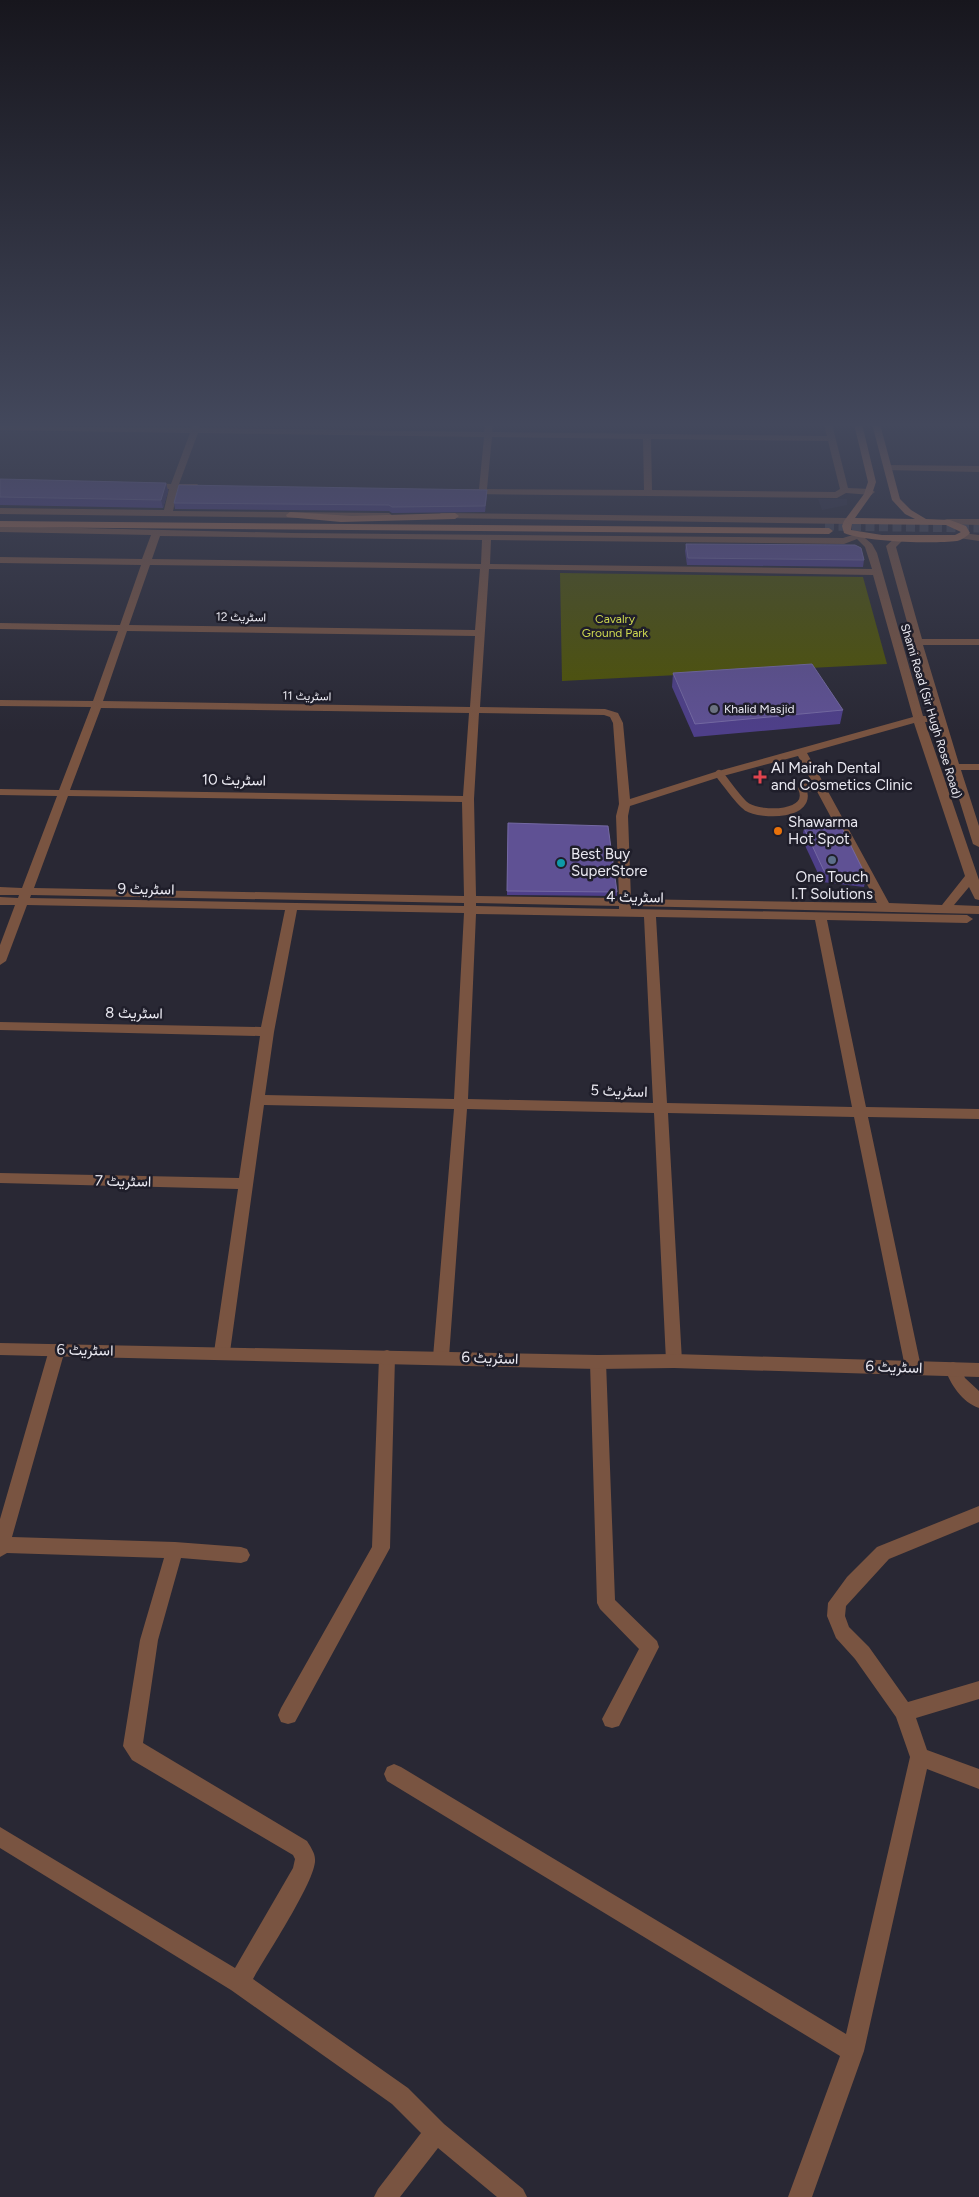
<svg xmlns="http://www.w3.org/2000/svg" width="979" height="2197" viewBox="0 0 979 2197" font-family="Figtree,Vazirmatn,sans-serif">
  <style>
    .built { fill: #302e40 }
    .green { fill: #4f5402 }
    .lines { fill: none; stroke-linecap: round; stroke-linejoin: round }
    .secondary-tunnel { stroke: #464550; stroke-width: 9; stroke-dasharray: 9 4.5; stroke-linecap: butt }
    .service { stroke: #795441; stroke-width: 8 }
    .minor { fill: #795441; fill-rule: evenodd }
    .tertiary { fill: #795441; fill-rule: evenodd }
    .secondary { fill: #a46b4b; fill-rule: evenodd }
    .wall { fill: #4e3f89 }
    .shaded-wall { fill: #382e62 }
    .building { fill: #5f5194; stroke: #7469a3 }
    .worship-dot { fill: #6b7280; stroke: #1f1e2a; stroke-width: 2 }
    .health-dot { fill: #e0444e; stroke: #1f1e2a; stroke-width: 2 }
    .food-dot { fill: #e8710a; stroke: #1f1e2a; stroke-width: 2 }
    .service-dot { fill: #5c6f8a; stroke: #1f1e2a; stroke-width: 2 }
    .culture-dot { fill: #0f9aa8; stroke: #1f1e2a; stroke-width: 2 }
    .labels { text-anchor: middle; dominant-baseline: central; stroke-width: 5; stroke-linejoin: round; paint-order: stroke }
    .far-street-label { font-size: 12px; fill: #eae9f1; stroke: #1f1e2a }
    .far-park-label { font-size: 12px; fill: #ced850; stroke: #1f1e2a }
    .far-poi-label { font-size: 12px; fill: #eae9f1; stroke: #1f1e2a; text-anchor: start }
    .poi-label { font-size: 15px; fill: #eae9f1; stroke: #1f1e2a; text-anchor: start }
    .street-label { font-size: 15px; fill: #eae9f1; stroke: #1f1e2a }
  </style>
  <rect width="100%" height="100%" fill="#292834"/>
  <!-- built -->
  <path class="built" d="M818 499H847V505L822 510Z"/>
  <!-- green -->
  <path class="green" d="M560 573 863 577 887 664 562 681Z"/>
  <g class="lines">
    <!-- secondary-tunnel -->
    <path class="secondary-tunnel" d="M825 526 979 528"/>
    <!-- service -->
    <path class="service" d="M719 774C726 782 739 802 747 807 762 816 814 816 802 788L821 786"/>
    <!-- minor -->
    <g class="minor">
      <path d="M193 424H201L199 428 484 432 485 424H493L492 432 827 436 824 424H832L848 488 871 489 875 492 871 495 846 493 837 498 468 494 465 493V489H479L484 437 198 433 179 484H197L201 487 197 490 178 489 173 511 389 513 393 516 389 519 0 514V508L164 510 169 489H148L144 486 148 483 171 484 190 433 0 430V426L191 428ZM492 437 643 439 644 490 487 489ZM651 439 828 441 840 489 835 492 652 490Z"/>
      <path d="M888 465 979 466V472L885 470V466Z"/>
      <path d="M441 513 848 518 852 521 848 524 438 518 437 516Z"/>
      <path d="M947 519H979V525L944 524V520Z"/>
      <path d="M0 526 292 533 843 538 859 533 872 544 877 553 923 716H933L886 546 898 535H904V539L896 547 922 639H979V645H923L959 764H979V770H961L979 826V847L973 844 935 722H925L979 880V900L975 899 969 887 954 905 979 906V914L631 906V909L967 915 973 919 967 923 827 920 866 1107 979 1109V1119L868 1117 921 1367 919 1372 913 1374 907 1372 905 1367 854 1117 668 1113 682 1361 680 1366 674 1368 668 1366 666 1361 654 1113 467 1109 449 1357 447 1362 441 1364 435 1362 433 1357 454 1109 264 1105 230 1352 228 1357 222 1359 216 1357 214 1352 238 1189 0 1183V1173L239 1178 260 1036 0 1030V1022L261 1027 285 910 27 905 6 961 0 965V945L15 905H0V897L18 898 19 895H0V887L22 888 57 796 0 795V789L59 790 91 707 0 706V700L93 701 118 631 0 629V623L120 625 141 565 0 563V557L142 559 151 535 0 532ZM160 536 482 540 481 564 152 559ZM857 539 865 547 872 569 490 564 491 540 844 544ZM150 565 480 569 475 630 129 625ZM489 569 873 575 913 717 715 772 630 799 623 723 618 713 605 709 480 707ZM127 631 475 636 470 707 103 701ZM101 708 469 713 463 796 70 790ZM479 713 604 715 610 717 613 723 619 804 616 816 619 898 476 896 474 799ZM914 723 965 876 942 905 889 903 807 753ZM798 756 877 903 631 899 628 816 630 806 723 776ZM68 796 462 802 464 896 34 888ZM31 895 464 903V906L30 898ZM476 903 619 906V909L476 906ZM297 910 464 913 454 1099 265 1095 274 1032ZM476 914 644 917 653 1103 468 1099ZM656 917 815 920 852 1107 667 1103Z"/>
      <path d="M962 533 979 535V541L959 538V534Z"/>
      <path d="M57 1344 63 1345 65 1350 12 1537 175 1542 241 1547 247 1549 250 1555 247 1561 241 1563 181 1558 158 1640 143 1743 307 1841C310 1846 315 1853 315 1859 317 1879 265 1957 253 1979L408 2088 444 2124 523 2189 527 2197H497L438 2148 400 2197H374L378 2189 421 2133 392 2104 231 1990 0 1848V1827L235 1968 293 1868 295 1859 293 1855 132 1760 123 1746 140 1640 164 1558 7 1553 0 1557V1519L49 1350 51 1345Z"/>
      <path d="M387 1350 393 1352 395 1357 390 1548 295 1722 288 1724 281 1722 278 1715 281 1708 372 1547 379 1357 381 1352Z"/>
      <path d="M598 1355 604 1357 606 1362 615 1600 657 1641 659 1647 619 1726 612 1728 605 1726 602 1719 639 1649 600 1609 597 1603 590 1362 592 1357Z"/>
      <path d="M953 1362 959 1364 965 1378 979 1391V1408C962 1402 951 1385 945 1369L947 1364Z"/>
      <path d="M979 1506V1522L889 1559 846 1606 845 1616 849 1627 869 1647 908 1702 979 1681V1699L916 1718 927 1750 979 1769V1789L927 1769 864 2051 812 2197H788L840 2056 387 1781 384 1774 387 1767 394 1764 401 1767 846 2034 910 1757 896 1717 855 1659 836 1638 827 1616 828 1603 847 1577 877 1547Z"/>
    </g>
    <!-- tertiary -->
    <path class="tertiary" d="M0 1343 598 1355 674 1354 979 1363V1377L674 1368 598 1369 0 1355Z"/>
    <!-- secondary -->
    <g class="secondary">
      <path d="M854 424H862L876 482 872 494 855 518 915 519 905 514 892 500 872 424H880L900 499 911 510 926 519 950 520 966 526 970 533C967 536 962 540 957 541 933 544 866 542 844 533L842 526 844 521 864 494 868 482ZM852 524 946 525 961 532 955 535H882L851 530Z"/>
      <path d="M290 512 352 516 455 513 459 516 455 519 341 522 287 517 286 515Z"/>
      <path d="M0 521 829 528 833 531 829 534 0 527Z"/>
    </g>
  </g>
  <!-- wall -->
  <g class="wall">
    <path d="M0 479 166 483 168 491 163 508 0 505Z"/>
    <path d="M487 496 485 512 392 513 389 511 175 509 174 503Z"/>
    <path d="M686 544 864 560 863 567 687 565 685 551Z"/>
    <path d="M673 673 843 710 840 724 694 737 672 687Z"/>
    <path d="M508 823 617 892V896L507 895Z"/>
    <path d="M804 828 866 876 864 887 822 882 802 839Z"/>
  </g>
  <!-- shaded-wall -->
  <path class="shaded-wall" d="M166 483 168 491 163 508 161 500Z"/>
  <!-- building -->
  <g class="building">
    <path d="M0 479 166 483 161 500 0 497Z"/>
    <path d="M179 485 487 490 485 506 392 507 389 505 174 503Z"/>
    <path d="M686 544 855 545 861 548 864 560 688 558Z"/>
    <path d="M812 664 843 710 695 724 673 673Z"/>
    <path d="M508 823 608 826 617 892 507 891Z"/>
    <path d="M841 826 866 876 824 871 804 828Z"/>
  </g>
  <!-- sky -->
  <linearGradient id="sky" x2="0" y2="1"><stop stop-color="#17161d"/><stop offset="0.58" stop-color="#43485c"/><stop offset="1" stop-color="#43485c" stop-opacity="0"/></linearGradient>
  <rect width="979" height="732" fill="url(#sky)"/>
  <!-- markers -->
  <circle class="worship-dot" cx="714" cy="709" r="5"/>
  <path class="health-dot" d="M757.5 769.5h5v5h5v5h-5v5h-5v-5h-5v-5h5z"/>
  <circle class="food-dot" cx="778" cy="831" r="5"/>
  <circle class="service-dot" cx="832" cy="860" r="5"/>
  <circle class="culture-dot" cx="561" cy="863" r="5"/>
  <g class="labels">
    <!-- far-street labels -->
    <g class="far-street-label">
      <text transform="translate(241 617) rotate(1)">اسٹریٹ 12</text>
      <text transform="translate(307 696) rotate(1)">اسٹریٹ 11</text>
      <text transform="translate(931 711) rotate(73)">Shami Road (Sir Hugh Rose Road)</text>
    </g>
    <!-- far-park labels -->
    <g class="far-park-label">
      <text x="615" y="619">Cavalry<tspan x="615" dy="14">Ground Park</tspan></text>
    </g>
    <!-- far-poi labels -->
    <g class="far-poi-label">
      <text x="724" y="709">Khalid Masjid</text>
    </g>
    <!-- poi labels -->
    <g class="poi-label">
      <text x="771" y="768">Al Mairah Dental<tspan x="771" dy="17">and Cosmetics Clinic</tspan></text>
      <text x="788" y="822">Shawarma<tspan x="788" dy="17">Hot Spot</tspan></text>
      <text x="571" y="854">Best Buy<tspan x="571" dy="17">SuperStore</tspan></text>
      <text x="832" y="877" text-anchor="middle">One Touch<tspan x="832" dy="17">I.T Solutions</tspan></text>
    </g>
    <!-- street labels -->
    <g class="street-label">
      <text transform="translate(234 780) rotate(1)">اسٹریٹ 10</text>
      <text transform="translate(146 889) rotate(1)">اسٹریٹ 9</text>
      <text transform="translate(635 897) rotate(1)">اسٹریٹ 4</text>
      <text transform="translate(134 1013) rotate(1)">اسٹریٹ 8</text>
      <text transform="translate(619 1091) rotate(2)">اسٹریٹ 5</text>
      <text transform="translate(123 1181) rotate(1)">اسٹریٹ 7</text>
      <text transform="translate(85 1350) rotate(1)">اسٹریٹ 6</text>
      <text transform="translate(490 1358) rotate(2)">اسٹریٹ 6</text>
      <text transform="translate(894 1367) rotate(2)">اسٹریٹ 6</text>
    </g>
  </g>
</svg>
